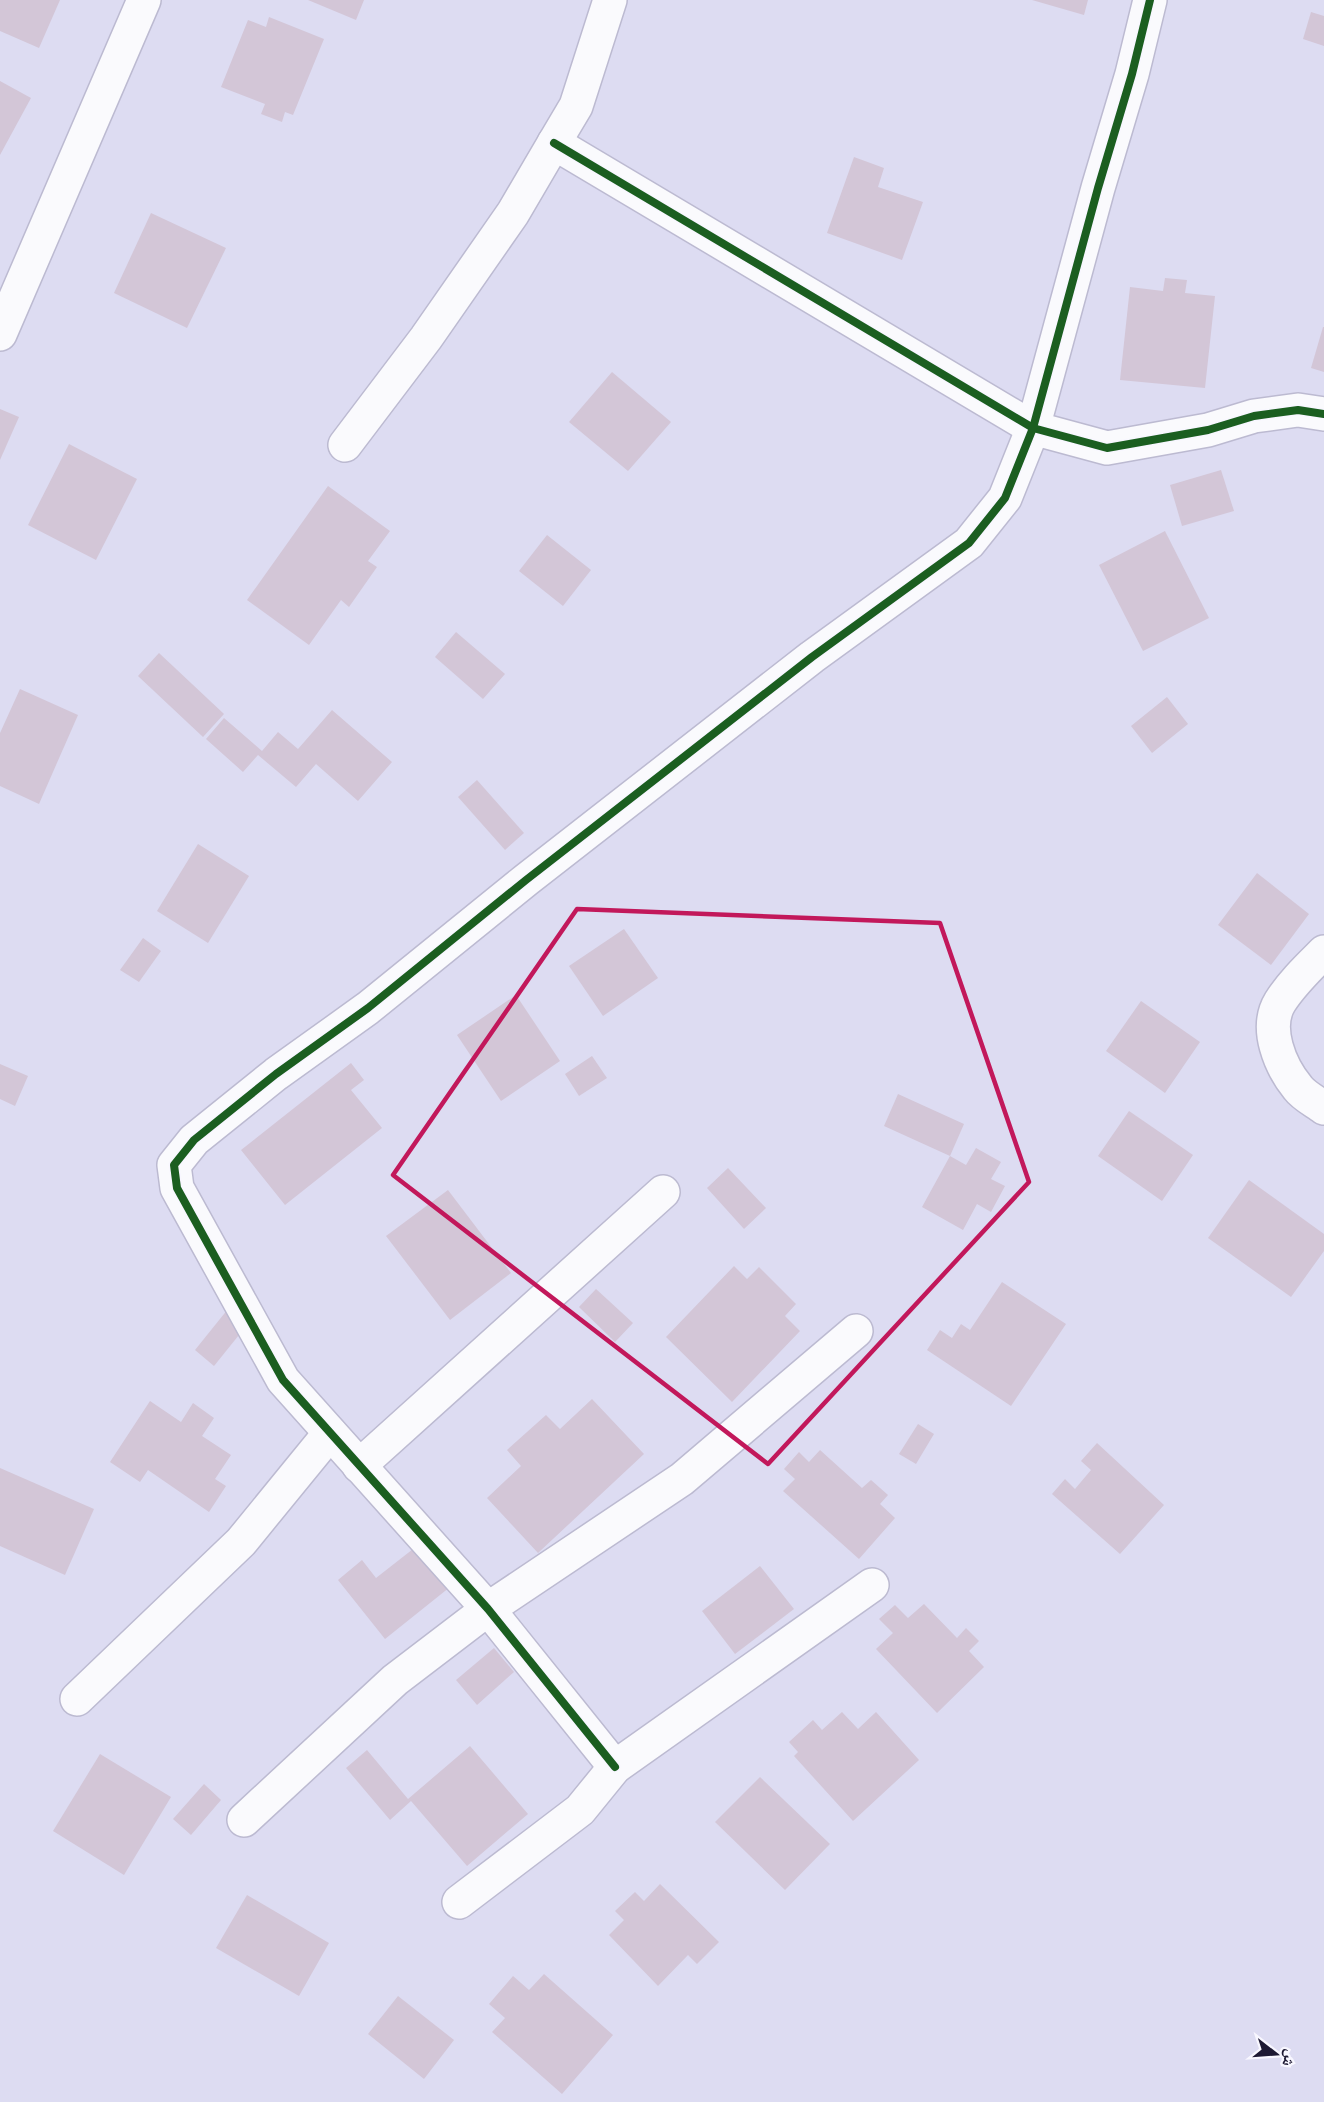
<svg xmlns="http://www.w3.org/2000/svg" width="1324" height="2102" viewBox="0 0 1324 2102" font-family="Jost,'Noto Naskh Arabic',sans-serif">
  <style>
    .building { fill: #d3c6d7 }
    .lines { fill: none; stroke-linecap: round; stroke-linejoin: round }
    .street-casing { stroke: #bcbad1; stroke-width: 36 }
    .street { stroke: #fafafd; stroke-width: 33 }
    .cycleway-casing { stroke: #f8f7ff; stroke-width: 11 }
    .cycleway { stroke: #1b5e20; stroke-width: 8 }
    .marked { fill: none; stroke: #c2185b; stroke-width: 4.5; stroke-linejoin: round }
  </style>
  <rect width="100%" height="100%" fill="#dddcf2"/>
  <!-- building -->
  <g class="building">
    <path d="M0 0H60L39 48 0 31Z"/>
    <path d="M308 0H364L356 20Z"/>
    <path d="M1032 0H1088L1084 15Z"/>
    <path d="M1311 12 1324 16V46L1303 39Z"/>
    <path d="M269 17 324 39 293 115 285 112 282 122 261 114 265 104 221 87 248 20 266 27Z"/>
    <path d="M0 81 31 98 0 155Z"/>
    <path d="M854 157 884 168 878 187 923 202 902 260 827 233Z"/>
    <path d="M151 213 226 248 187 328 114 293Z"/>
    <path d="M1165 278 1187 280 1185 293 1215 296 1205 388 1120 380 1130 287 1163 291Z"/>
    <path d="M1323 327H1324V372L1311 368Z"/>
    <path d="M612 372 671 422 628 471 569 422Z"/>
    <path d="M0 409 19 417 0 460Z"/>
    <path d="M69 444 137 479 96 560 28 525Z"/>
    <path d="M1221 470 1234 511 1182 526 1170 485Z"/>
    <path d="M328 486 390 531 368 561 377 567 349 607 341 600 309 645 247 600Z"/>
    <path d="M1165 531 1209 618 1143 651 1099 565Z"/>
    <path d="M547 535 591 570 563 606 519 571Z"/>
    <path d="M456 632 505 674 483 699 435 657Z"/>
    <path d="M159 653 224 714 203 737 138 676Z"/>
    <path d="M20 689 78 715 39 804 0 786V733Z"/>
    <path d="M1167 697 1188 724 1152 753 1131 726Z"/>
    <path d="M332 710 392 762 358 801 316 764 296 787 258 755 243 772 206 739 224 718 262 751 278 732 298 749Z"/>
    <path d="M477 780 524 833 505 850 458 797Z"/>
    <path d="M198 844 249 876 208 943 157 911Z"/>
    <path d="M1257 873 1309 914 1271 965 1218 925Z"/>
    <path d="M624 929 658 978 603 1016 569 966Z"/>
    <path d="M143 938 161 951 139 982 120 970Z"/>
    <path d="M516 995 560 1061 501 1101 457 1035Z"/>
    <path d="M1141 1001 1200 1042 1165 1093 1106 1051Z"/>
    <path d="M592 1056 607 1078 579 1096 565 1074Z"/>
    <path d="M351 1063 364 1080 351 1090 382 1128 285 1205 241 1150Z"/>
    <path d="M0 1064 28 1076 15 1106 0 1099Z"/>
    <path d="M898 1094 964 1124 950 1156 884 1126Z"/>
    <path d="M1129 1111 1193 1155 1162 1201 1098 1156Z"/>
    <path d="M976 1148 1001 1162 991 1179 1005 1186 991 1212 977 1204 963 1230 922 1207 950 1156 966 1165Z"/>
    <path d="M728 1168 766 1208 744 1229 707 1188Z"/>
    <path d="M1249 1180 1324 1234V1251L1291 1297 1208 1238Z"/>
    <path d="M448 1190 511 1273 450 1320 386 1236Z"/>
    <path d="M734 1266 747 1279 759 1267 796 1304 785 1316 800 1331 732 1402 666 1337Z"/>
    <path d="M1002 1282 1066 1324 1011 1406 927 1350 940 1330 952 1338 961 1324 970 1330Z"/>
    <path d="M596 1289 633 1323 615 1342 579 1307Z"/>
    <path d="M228 1309 247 1325 214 1366 195 1350Z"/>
    <path d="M592 1399 644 1454 538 1553 487 1498 521 1466 507 1450 546 1415 560 1429Z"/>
    <path d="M150 1401 181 1422 193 1403 214 1418 202 1436 231 1455 215 1479 226 1486 209 1512 148 1470 140 1482 110 1462Z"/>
    <path d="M918 1424 934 1434 916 1464 899 1454Z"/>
    <path d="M1097 1443 1164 1505 1120 1554 1052 1494 1065 1479 1075 1489 1091 1470 1081 1461Z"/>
    <path d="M820 1450 862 1488 871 1480 888 1495 880 1504 895 1518 859 1559 783 1491 795 1479 784 1469 799 1452 809 1462Z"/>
    <path d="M0 1468 94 1509 65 1575 0 1546Z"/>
    <path d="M422 1542 455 1583 385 1639 338 1580 362 1560 376 1578Z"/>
    <path d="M760 1566 794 1609 735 1654 702 1611Z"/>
    <path d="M924 1604 957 1638 966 1628 979 1641 969 1651 984 1667 937 1713 876 1649 893 1633 879 1619 895 1605 908 1618Z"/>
    <path d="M494 1648 514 1672 477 1705 456 1680Z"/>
    <path d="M842 1712 858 1729 876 1712 919 1760 853 1821 794 1756 798 1752 789 1742 813 1720 822 1730Z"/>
    <path d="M470 1746 528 1814 467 1866 411 1801 390 1820 346 1768 367 1750 408 1799Z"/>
    <path d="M100 1754 171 1797 124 1875 53 1831Z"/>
    <path d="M760 1777 830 1844 785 1890 715 1822Z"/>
    <path d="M204 1784 221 1800 191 1835 173 1819Z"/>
    <path d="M660 1884 719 1942 697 1964 688 1955 658 1986 609 1935 624 1920 615 1911 635 1892 644 1901Z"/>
    <path d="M247 1895 329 1943 299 1996 216 1948Z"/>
    <path d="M544 1974 613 2035 562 2094 492 2032 505 2018 489 2004 513 1976 529 1990Z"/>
    <path d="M398 1996 454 2040 424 2079 368 2034Z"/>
  </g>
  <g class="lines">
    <!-- street casing -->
    <g class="street-casing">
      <g id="street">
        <path d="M554 143 1033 428 1107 448 1208 430 1254 416 1298 410 1324 414"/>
        <path d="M0 334 144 0"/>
        <path d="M345 445 426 338 513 213 554 143 576 106 610 0"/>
        <path d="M1324 952C1309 967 1292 983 1280 1002 1264 1028 1280 1066 1298 1088 1304 1096 1316 1102 1324 1108"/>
        <path d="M359 1466 663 1192"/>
        <path d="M77 1699 241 1542 330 1433"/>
        <path d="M615 1767 488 1609 283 1380 177 1188 174 1165 194 1140 276 1074 368 1008 526 880 812 657 969 543 1005 498 1033 428 1098 188 1132 74 1150 0"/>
        <path d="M244 1820 395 1680 488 1609 682 1479 856 1331"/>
        <path d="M459 1902 580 1810 615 1767 872 1585"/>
      </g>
    </g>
    <!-- street -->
    <use href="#street" class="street"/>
    <!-- cycleway casing -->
    <g class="cycleway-casing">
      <g id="cycleway">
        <path d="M554 143 1033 428 1107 448 1208 430 1254 416 1298 410 1324 414"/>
        <path d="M615 1767 488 1609 283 1380 177 1188 174 1165 194 1140 276 1074 368 1008 526 880 812 657 969 543 1005 498 1033 428 1098 188 1132 74 1150 0"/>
      </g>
    </g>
    <!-- cycleway -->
    <use href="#cycleway" class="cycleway"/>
  </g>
  <!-- marked area -->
  <path class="marked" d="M577 909 940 923 1029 1182 768 1464 393 1175Z"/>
  <!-- north arrow -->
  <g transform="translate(1276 2054) rotate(107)" stroke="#f8f7ff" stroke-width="4.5" paint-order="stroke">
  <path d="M0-4.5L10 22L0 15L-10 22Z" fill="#1d1933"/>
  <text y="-9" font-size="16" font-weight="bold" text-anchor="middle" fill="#1d1933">ش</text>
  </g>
</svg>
